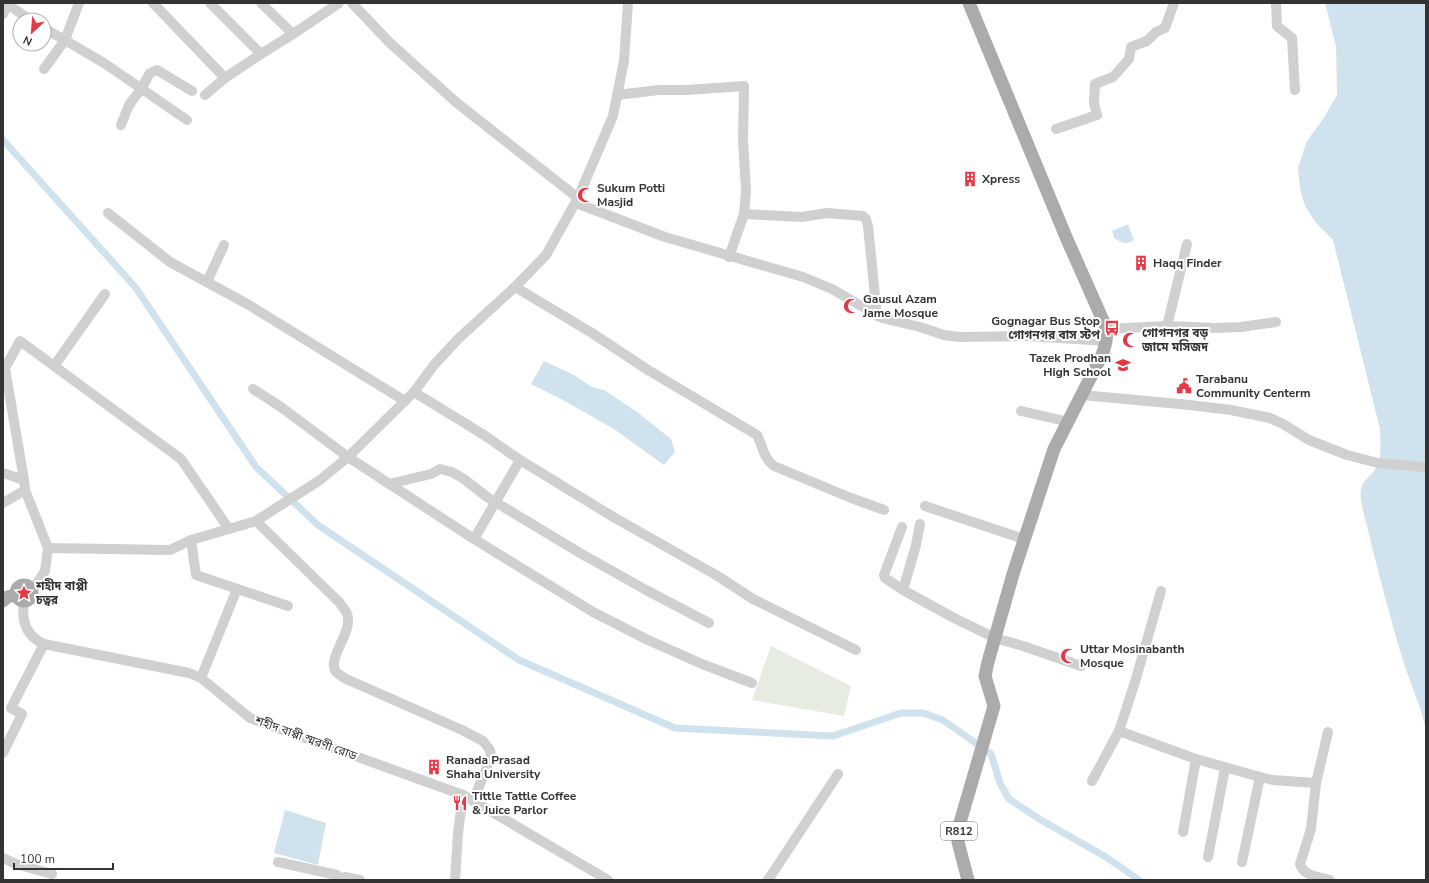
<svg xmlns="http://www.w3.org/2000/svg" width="1429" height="883" viewBox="0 0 1429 883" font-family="'Nunito Sans','Noto Sans Bengali',sans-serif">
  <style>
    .green { fill: #e6ecdf }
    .water { fill: #cfe2ee }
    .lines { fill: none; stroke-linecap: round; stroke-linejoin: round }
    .canal { stroke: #cfe2ee; stroke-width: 7 }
    .minor { stroke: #d0d0d0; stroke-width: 10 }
    .major { stroke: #ababab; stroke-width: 13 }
    .labels { text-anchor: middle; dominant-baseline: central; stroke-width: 4; stroke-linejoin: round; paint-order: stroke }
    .shield { fill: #fff; stroke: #707070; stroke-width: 1 }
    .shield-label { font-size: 11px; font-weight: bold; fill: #333 }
    .poi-label { font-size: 12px; font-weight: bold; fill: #333; stroke: #fff; text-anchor: start }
    .street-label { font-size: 12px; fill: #333; stroke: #fff }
  </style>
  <rect width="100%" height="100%" fill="#fff"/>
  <!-- green -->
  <path class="green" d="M771 646 851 686 844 716 752 700Z"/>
  <!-- water -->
  <g class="water">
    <path d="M1325 3H1426V730C1421 706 1410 683 1403 660 1387 608 1374 555 1361 502 1358 477 1371 481 1378 464 1382 453 1380 440 1380 429L1333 240 1316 223 1305 206 1300 188 1298 168 1307 141 1323 119 1337 95 1336 46Z"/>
    <path d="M1128 224 1134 240C1126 245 1122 243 1114 238L1112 231Z"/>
    <path d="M544 361 574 375 592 387 604 390 637 412 671 439 675 452 664 465 614 429 563 400 531 384Z"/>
    <path d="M285 810 326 823 318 865 274 853Z"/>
  </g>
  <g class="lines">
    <!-- canal -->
    <path class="canal" d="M3 140 136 288 256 467 318 525 519 660 675 728 833 736 901 713H923L943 720 991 754 1000 783 1009 799 1041 820 1106 857 1139 880"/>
    <!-- minor -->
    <g class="minor">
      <path d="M6 3 30 20"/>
      <path d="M153 3 225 78 205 95"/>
      <path d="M210 3 261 54 293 34"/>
      <path d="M261 3 293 34 339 3"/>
      <path d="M352 3 389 42 457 103 578 198"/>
      <path d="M1276 3 1277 26 1292 38 1295 90"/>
      <path d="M3 14 9 3"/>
      <path d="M44 28 104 63 187 120"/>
      <path d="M44 69 65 40 79 3"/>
      <path d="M225 78 261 54"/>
      <path d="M617 95 659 90H687L744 86 743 140 746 191 744 214 729 257"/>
      <path d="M121 125 129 105 141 89 150 73 157 70 192 91"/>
      <path d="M1056 129 1097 115 1094 103 1095 84 1113 77 1129 59 1131 47 1147 41 1156 32 1165 28 1174 3"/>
      <path d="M576 203 665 237 803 277 832 289 882 318 920 327 944 335 959 337 1027 336 1107 341"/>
      <path d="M108 213 170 262 249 305 405 401"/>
      <path d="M744 214 802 217 827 213 863 216 866 219 868 226 877 316"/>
      <path d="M207 282 224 245"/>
      <path d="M515 287 592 333 648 370 757 435C763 446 763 458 774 466L851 498 884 510"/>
      <path d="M1167 326 1187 244"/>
      <path d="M1106 329 1167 326 1216 328 1241 327 1276 322"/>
      <path d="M54 366 105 294"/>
      <path d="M253 389 281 407 348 457 474 539 593 612 648 640 702 664 752 683"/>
      <path d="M414 392 484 435 520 460 615 518 716 575 753 599 856 650"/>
      <path d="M1082 395 1190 405 1231 410 1270 418 1283 424 1309 440 1347 455 1378 463 1426 467"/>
      <path d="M1021 411 1069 422"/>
      <path d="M3 473 24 480 25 490 48 548 45 571 36 585 31 589"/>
      <path d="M24 480 5 368 20 341 181 459 229 529"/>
      <path d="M389 484 431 474 440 469 452 472 464 479 487 497 580 553 646 590 709 623"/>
      <path d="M3 503 25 490"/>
      <path d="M925 506 1024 539"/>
      <path d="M256 521 340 603C342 607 346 610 347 614 354 632 326 658 336 672 338 674 342 676 344 678L462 730 483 741 490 750 491 757 473 801"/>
      <path d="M902 527 884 575 885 578 903 590 954 618 995 638 1023 646 1081 666"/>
      <path d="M474 539 520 460"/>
      <path d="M191 540 196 575 288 606"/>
      <path d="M48 548 170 550 191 540 256 521 320 480 348 457 414 392 434 365 458 339 515 287 546 255 578 198 613 116 624 61 628 3"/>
      <path d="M903 590 916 545 920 524"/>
      <path d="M24 602C21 621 26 636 44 644L189 673 201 678 250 718 463 795 608 880"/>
      <path d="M201 678 237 589"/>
      <path d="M1119 731 1135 682 1161 591"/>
      <path d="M1328 732 1316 783 1311 829 1300 864C1303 876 1320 877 1330 880"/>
      <path d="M3 753 22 714 11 708 44 644"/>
      <path d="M1260 777 1273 780 1316 783"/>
      <path d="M1092 781 1119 731 1196 759 1260 777 1242 862"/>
      <path d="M1183 832 1196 759"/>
      <path d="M1208 857 1225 768"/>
      <path d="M3 858 16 864 52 874"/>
      <path d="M278 862 337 875"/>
      <path d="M345 877 360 880"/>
      <path d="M455 880 458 833 463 795"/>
      <path d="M768 880 838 774"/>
    </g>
    <!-- major -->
    <g class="major">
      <circle cx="24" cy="593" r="8"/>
      <path d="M3 601 7 597 16 595"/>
      <path d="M968 880 958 842 959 826 994 706 985 676 988 662 1013 574 1054 449 1102 355C1106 344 1108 337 1105 325L1066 237 969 3"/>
    </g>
  </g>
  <!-- icons -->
  <defs>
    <g id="building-bare" transform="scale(1.2)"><path d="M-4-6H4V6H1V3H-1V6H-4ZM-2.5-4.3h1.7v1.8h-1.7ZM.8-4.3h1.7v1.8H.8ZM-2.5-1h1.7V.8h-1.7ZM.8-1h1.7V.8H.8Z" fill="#e63946" stroke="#fff" stroke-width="2.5" paint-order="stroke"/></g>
    <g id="mosque-bare" transform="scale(1.2)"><path d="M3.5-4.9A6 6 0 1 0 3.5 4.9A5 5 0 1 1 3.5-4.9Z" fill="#e63946" stroke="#fff" stroke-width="2.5" paint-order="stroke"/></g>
    <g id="bus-bare" transform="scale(1.2)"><path d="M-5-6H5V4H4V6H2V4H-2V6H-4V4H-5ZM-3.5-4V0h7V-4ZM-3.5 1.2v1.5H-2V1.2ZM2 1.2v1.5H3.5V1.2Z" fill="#e63946" stroke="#fff" stroke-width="2.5" paint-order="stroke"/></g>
    <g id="school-bare" transform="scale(1.2)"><path d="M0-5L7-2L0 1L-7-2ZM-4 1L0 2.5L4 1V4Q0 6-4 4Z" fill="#e63946" stroke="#fff" stroke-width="2.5" paint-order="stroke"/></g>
    <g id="civic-bare" transform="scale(1.2)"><path d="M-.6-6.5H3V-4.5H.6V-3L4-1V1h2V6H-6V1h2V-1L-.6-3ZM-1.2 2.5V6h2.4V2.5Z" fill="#e63946" stroke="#fff" stroke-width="2.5" paint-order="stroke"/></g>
    <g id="sight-bare" transform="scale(1.2)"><path d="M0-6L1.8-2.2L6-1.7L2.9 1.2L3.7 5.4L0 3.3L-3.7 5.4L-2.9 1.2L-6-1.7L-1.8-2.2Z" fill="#e63946" stroke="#fff" stroke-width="2.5" paint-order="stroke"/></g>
    <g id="restaurant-bare" transform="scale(1.2)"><path d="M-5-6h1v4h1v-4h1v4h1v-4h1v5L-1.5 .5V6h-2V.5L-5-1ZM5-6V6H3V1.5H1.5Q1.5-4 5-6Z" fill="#e63946" stroke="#fff" stroke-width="2.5" paint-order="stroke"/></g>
  </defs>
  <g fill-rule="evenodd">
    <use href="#building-bare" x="970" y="179"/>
    <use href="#mosque-bare" x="585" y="195"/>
    <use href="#building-bare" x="1141" y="263"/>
    <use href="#mosque-bare" x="851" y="306"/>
    <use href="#bus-bare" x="1112" y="328"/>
    <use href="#mosque-bare" x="1130" y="340"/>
    <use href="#school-bare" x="1123" y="365"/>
    <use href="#civic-bare" x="1184" y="386"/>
    <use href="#sight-bare" x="24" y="593"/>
    <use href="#mosque-bare" x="1068" y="656"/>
    <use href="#building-bare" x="434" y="767"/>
    <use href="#restaurant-bare" x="460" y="803"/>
  </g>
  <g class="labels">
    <!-- shield labels -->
    <rect class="shield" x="941" y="822" width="36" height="18" rx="3"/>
    <g class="shield-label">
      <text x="959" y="831">R812</text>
    </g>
    <!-- poi labels -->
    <g class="poi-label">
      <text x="982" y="179">Xpress</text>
      <text x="597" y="188">Sukum Potti<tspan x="597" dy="14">Masjid</tspan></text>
      <text x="1153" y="263">Haqq Finder</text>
      <text x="863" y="299">Gausul Azam<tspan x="863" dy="14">Jame Mosque</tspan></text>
      <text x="1100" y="321" text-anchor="end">Gognagar Bus Stop<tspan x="1100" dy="14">গোগনগর বাস স্টপ</tspan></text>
      <text x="1142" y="333">গোগনগর বড়<tspan x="1142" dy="14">জামে মসিজদ</tspan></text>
      <text x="1111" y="358" text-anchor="end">Tazek Prodhan<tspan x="1111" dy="14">High School</tspan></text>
      <text x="1196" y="379">Tarabanu<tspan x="1196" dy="14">Community Centerm</tspan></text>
      <text x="36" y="586">শহীদ বাপ্পী<tspan x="36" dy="14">চত্বর</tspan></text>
      <text x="1080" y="649">Uttar Mosinabanth<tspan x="1080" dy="14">Mosque</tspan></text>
      <text x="446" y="760">Ranada Prasad<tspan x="446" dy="14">Shaha University</tspan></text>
      <text x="472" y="796">Tittle Tattle Coffee<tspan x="472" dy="14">&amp; Juice Parlor</tspan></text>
    </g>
    <!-- street labels -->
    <g class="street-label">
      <text transform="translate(306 738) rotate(20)">শহীদ বাপ্পী স্মরণী রোড</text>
    </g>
  </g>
  <!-- border -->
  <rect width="1429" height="883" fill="none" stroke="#333333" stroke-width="8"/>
  <!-- north arrow -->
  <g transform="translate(32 32) rotate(206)"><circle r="19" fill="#ffffff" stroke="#adadad"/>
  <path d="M0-3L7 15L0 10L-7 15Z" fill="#e63946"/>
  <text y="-6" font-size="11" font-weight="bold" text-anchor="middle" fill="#333333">N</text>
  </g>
  <!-- scale -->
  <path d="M14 863v6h99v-6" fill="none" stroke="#333333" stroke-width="2"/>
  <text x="20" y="863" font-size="12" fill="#333333" stroke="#ffffff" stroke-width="3" paint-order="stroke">100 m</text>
</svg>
